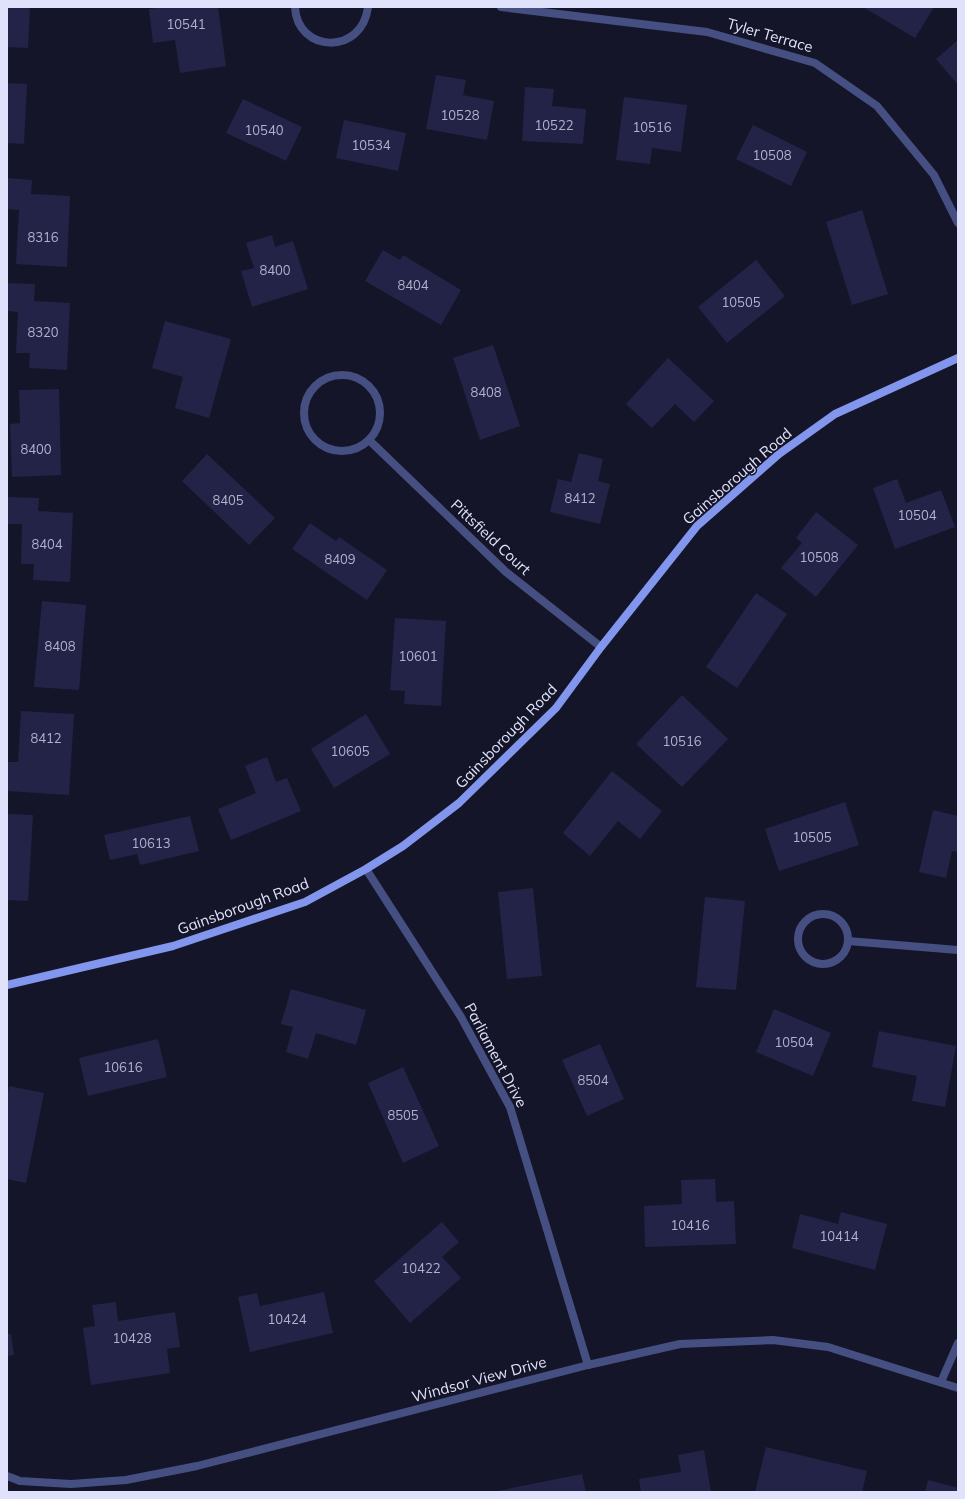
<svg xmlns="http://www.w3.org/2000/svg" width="965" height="1499" viewBox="0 0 965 1499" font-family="Mulish,sans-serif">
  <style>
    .building { fill: #232347 }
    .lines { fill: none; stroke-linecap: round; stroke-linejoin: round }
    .street { stroke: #464f81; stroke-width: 8 }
    .secondary { stroke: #8396ee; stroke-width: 8 }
    .labels { text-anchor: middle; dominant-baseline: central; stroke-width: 3; stroke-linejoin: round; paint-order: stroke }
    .number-label { font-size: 13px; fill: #b1b2ce }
    .street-label { font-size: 15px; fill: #e0e2fb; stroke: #141528 }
  </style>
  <rect width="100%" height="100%" fill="#141528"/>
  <!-- building -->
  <g class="building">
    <path d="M7 7H30L28 48 7 47Z"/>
    <path d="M164 7H218L226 66 180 73 175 40 153 43 149 9Z"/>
    <path d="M863 7H934L915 38Z"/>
    <path d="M958 40V85L936 59Z"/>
    <path d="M436 75 466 80 463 95 494 101 487 140 426 129Z"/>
    <path d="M7 83 27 84 24 144 7 143Z"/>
    <path d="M525 87 554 89 552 106 586 109 583 144 522 141Z"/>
    <path d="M624 97 687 105 681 152 652 148 650 164 616 160Z"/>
    <path d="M243 99 302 127 286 161 226 133Z"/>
    <path d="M344 120 406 133 398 171 336 158Z"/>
    <path d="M753 125 807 152 791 186 736 159Z"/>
    <path d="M7 178 32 180 31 194 70 196 67 267 16 264 19 210 7 209Z"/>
    <path d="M862 210 888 294 852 305 826 222Z"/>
    <path d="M272 235 275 247 293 241 308 289 252 307 241 271 254 268 246 243Z"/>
    <path d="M383 250 400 260 403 255 461 290 441 325 365 281Z"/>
    <path d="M756 260 785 296 727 343 698 307Z"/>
    <path d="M7 283 35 284 34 301 70 303 67 370 29 368 30 353H16L18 312 7 311Z"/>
    <path d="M165 321 231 339 209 418 175 408 183 377 152 368Z"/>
    <path d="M493 345 520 426 480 440 453 358Z"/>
    <path d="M668 358 714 401 694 422 675 404 652 428 626 404Z"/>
    <path d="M59 389 61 475 12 477 10 424 20 423 19 390Z"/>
    <path d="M579 453 603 459 598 481 610 484 600 524 550 512 558 479 571 482Z"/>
    <path d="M207 454 275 518 249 545 182 481Z"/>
    <path d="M897 479 906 503 941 490 955 527 895 549 873 488Z"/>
    <path d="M7 497 39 498 38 511 73 513 70 582 33 580 34 564H21L22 524H7Z"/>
    <path d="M816 512 858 545 816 597 781 568 802 543 796 538Z"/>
    <path d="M310 523 336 541 339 537 387 570 367 600 292 549Z"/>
    <path d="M756 593 787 614 737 688 706 667Z"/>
    <path d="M42 601 86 605 79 690 34 687Z"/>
    <path d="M395 618 446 621 441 706 404 704 405 691 390 690Z"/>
    <path d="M682 695 728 739 682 787 636 744Z"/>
    <path d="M21 711 74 714 69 795 7 791V762H18Z"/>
    <path d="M366 714 390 754 334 788 311 749Z"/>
    <path d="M267 757 276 782 287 778 301 811 231 840 218 809 256 793 245 766Z"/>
    <path d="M612 771 662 811 640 839 618 821 590 856 563 833Z"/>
    <path d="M845 802 859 845 779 871 765 829Z"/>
    <path d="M933 810 958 816V852L952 851 946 878 919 872Z"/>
    <path d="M7 814 33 815 28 901 7 900Z"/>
    <path d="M190 816 199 851 140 865 137 854 110 860 104 835Z"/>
    <path d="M533 888 542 976 507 979 498 892Z"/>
    <path d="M705 897 745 901 736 990 696 987Z"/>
    <path d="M291 989 366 1010 356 1045 316 1033 308 1059 286 1052 293 1027 281 1024Z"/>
    <path d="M774 1009 831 1033 813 1076 756 1052Z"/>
    <path d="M879 1031 956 1046 945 1107 912 1101 917 1076 872 1067Z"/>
    <path d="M158 1039 167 1077 88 1096 79 1058Z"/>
    <path d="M600 1044 624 1099 587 1116 562 1060Z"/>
    <path d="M403 1067 439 1146 403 1163 368 1083Z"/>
    <path d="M9 1086 44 1093 26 1183 7 1179V1098Z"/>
    <path d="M715 1179 716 1202 734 1201 736 1244 645 1247 644 1206 682 1204 681 1180Z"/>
    <path d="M841 1212 887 1224 875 1270 792 1248 800 1214 838 1224Z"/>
    <path d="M442 1222 459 1242 442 1257 461 1278 410 1323 374 1281Z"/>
    <path d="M324 1292 333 1333 250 1352 238 1297 257 1293 260 1306Z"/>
    <path d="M116 1302 118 1321 175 1312 180 1347 167 1349 170 1373 91 1385 83 1328 95 1326 92 1305Z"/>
    <path d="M7 1334H11L14 1355 7 1356Z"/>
    <path d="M766 1447 867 1471 862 1492H755Z"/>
    <path d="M704 1450 711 1492H641L639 1479 681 1472 678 1455Z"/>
    <path d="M582 1474 586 1492H497V1491Z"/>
    <path d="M928 1480 958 1488V1492H925Z"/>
  </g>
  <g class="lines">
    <!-- street -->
    <g class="street">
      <path d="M295 7C297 53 362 56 368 7"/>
      <path d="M501 7 707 32 815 63 877 106 934 175 958 223"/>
      <circle cx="342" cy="413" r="38"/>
      <path d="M369 440 506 572 601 647"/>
      <path d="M366 869 461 1017 510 1107 588 1365"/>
      <circle cx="823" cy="939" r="25"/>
      <path d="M848 941 958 950"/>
      <path d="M941 1382 958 1343"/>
      <path d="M7 1476 20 1481 71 1484 126 1480 197 1466 588 1365 680 1344 773 1340 828 1347 958 1388"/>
    </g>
    <!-- secondary -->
    <path class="secondary" d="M7 985 173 946 305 902 366 869 403 846 459 803 556 708 601 647 697 526 779 454 835 414 958 358"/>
  </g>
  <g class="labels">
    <!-- number labels -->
    <g class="number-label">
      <text x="186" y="24">10541</text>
      <text x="460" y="115">10528</text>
      <text x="554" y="125">10522</text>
      <text x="652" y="127">10516</text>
      <text x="264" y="130">10540</text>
      <text x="371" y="145">10534</text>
      <text x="772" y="155">10508</text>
      <text x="43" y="237">8316</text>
      <text x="275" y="270">8400</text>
      <text x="413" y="285">8404</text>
      <text x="741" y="302">10505</text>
      <text x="43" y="332">8320</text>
      <text x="486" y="392">8408</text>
      <text x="36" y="449">8400</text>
      <text x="580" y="498">8412</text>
      <text x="228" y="500">8405</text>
      <text x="917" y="515">10504</text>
      <text x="47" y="544">8404</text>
      <text x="819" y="557">10508</text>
      <text x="340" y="559">8409</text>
      <text x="60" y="646">8408</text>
      <text x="418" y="656">10601</text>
      <text x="46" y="738">8412</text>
      <text x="682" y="741">10516</text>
      <text x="350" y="751">10605</text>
      <text x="812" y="837">10505</text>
      <text x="151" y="843">10613</text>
      <text x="794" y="1042">10504</text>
      <text x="123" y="1067">10616</text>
      <text x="593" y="1080">8504</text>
      <text x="403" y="1115">8505</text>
      <text x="690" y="1225">10416</text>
      <text x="839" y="1236">10414</text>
      <text x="421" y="1268">10422</text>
      <text x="287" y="1319">10424</text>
      <text x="132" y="1338">10428</text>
    </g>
    <!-- street labels -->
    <g class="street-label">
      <text transform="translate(770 35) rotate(16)">Tyler Terrace</text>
      <text transform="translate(737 476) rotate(-41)">Gainsborough Road</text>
      <text transform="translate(491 537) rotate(43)">Pittsfield Court</text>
      <text transform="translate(506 736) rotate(-46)">Gainsborough Road</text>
      <text transform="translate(243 906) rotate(-20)">Gainsborough Road</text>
      <text transform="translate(496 1055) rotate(62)">Parliament Drive</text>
      <text transform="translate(479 1379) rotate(-15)">Windsor View Drive</text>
    </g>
  </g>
  <!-- border -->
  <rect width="965" height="1499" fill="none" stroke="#e0e2fb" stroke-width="16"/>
</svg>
